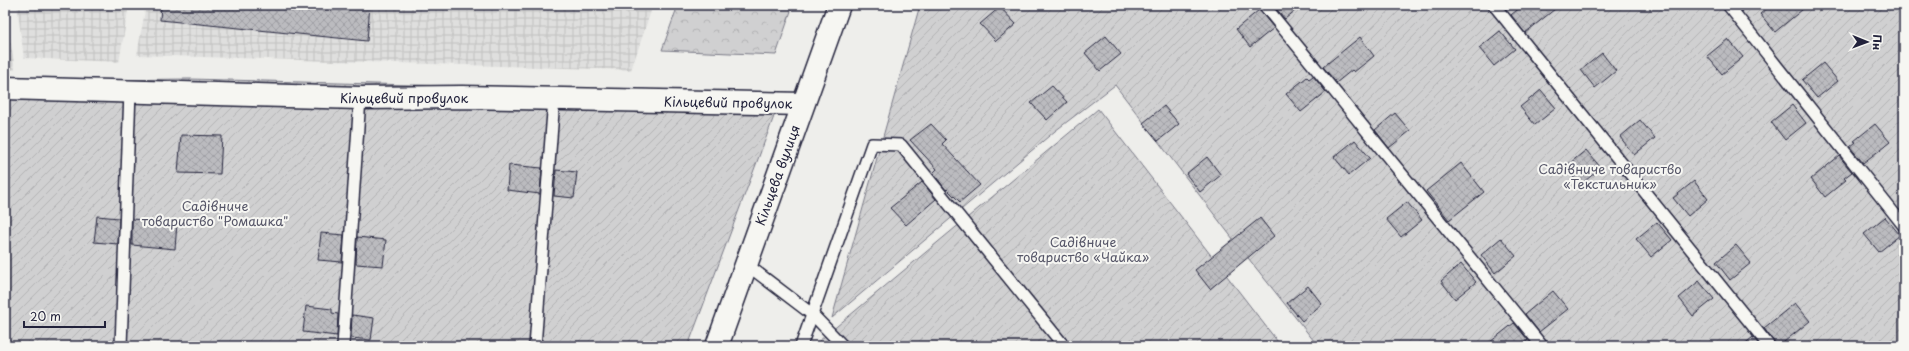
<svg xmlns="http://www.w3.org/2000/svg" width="1909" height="351" viewBox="0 0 1909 351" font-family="'Playpen Sans',sans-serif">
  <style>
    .industrial { fill: url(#industrial-grid) }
    .forest { fill: url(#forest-crowns); stroke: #797986 }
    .garden { fill: url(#garden-furrows); stroke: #797986 }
    .building { fill: url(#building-cross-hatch); stroke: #22223b }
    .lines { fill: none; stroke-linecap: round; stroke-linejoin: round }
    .service-casing { stroke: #22223b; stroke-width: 14 }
    .minor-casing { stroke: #22223b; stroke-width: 25 }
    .secondary-casing { stroke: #22223b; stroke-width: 25 }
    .service { stroke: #f6f6f2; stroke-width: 11 }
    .minor { stroke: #f6f6f2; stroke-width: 22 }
    .secondary { stroke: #f6f6f2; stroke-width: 22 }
    .labels { text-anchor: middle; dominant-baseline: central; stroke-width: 4; stroke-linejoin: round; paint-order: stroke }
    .street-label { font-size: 13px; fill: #22223b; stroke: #f6f6f2 }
    .park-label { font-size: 13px; fill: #565668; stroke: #f6f6f2 }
  </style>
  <defs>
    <pattern id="industrial-grid" width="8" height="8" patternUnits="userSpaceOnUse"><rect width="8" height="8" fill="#dfdfde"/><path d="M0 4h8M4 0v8" fill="none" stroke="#bfbfbf"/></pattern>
    <pattern id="forest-crowns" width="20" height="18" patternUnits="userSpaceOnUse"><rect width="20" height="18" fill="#d0d0d1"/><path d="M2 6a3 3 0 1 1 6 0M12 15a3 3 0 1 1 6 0" fill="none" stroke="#b2b2b4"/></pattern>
    <pattern id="garden-furrows" width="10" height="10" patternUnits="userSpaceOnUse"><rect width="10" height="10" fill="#d0d0d1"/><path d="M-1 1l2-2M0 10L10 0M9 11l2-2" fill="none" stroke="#b2b2b4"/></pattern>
    <pattern id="building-cross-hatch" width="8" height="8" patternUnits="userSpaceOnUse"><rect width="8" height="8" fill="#bbbbbf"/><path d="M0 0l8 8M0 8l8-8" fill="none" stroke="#a0a0a5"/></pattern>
  </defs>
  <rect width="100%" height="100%" fill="#eeeeeb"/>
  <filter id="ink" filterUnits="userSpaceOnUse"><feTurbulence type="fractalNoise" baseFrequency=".025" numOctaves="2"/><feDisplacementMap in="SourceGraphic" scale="8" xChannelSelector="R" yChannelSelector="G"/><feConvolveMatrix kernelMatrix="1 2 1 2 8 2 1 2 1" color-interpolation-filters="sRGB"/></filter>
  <g filter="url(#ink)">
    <!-- industrial -->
    <g class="industrial">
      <path d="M17 5H129L119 62 24 58Z"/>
      <path d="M146 5H653L631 70 137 55Z"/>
      <path d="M5 6 15 70 5 69Z"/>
    </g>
    <!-- forest -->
    <path class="forest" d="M678 5H793L776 55 662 50Z"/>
    <!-- garden -->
    <g class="garden">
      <path d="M920 5H1904V346H1318L1233 239 1115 85 1055 131 832 318Z"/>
      <path d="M189 79 782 95 688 346H5V81Z"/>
      <path d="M1098 109 1281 346H813Z"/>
    </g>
    <!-- building -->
    <g class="building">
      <path d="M161 5H370L367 41 160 20Z"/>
      <path d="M1273 5H1302L1285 19Z"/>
      <path d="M1523 5H1560L1525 33 1511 15Z"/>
      <path d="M1771 5H1808L1775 32 1760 14Z"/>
      <path d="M1000 7 1016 24 996 41 980 24Z"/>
      <path d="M1259 10 1274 28 1250 47 1236 29Z"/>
      <path d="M1500 31 1515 49 1494 66 1479 48Z"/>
      <path d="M1106 36 1121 54 1100 71 1085 53Z"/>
      <path d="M1360 37 1374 56 1354 72 1352 70 1336 83 1323 67Z"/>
      <path d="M1728 39 1743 57 1722 74 1707 56Z"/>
      <path d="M1602 53 1616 71 1595 88 1581 70Z"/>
      <path d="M1823 63 1838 81 1817 98 1802 80Z"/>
      <path d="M1313 76 1326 92 1301 112 1286 94 1307 77 1309 79Z"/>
      <path d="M1052 86 1067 102 1047 120 1031 103Z"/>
      <path d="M1541 90 1556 108 1535 125 1520 107Z"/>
      <path d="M1792 105 1806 123 1785 140 1771 122Z"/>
      <path d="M1164 106 1179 124 1158 141 1143 123Z"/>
      <path d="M1395 113 1410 131 1389 148 1375 130Z"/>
      <path d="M1640 120 1655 138 1634 155 1620 137Z"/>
      <path d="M931 124 946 140 942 144 980 185 960 202 947 189 946 190 933 173 937 169 910 140Z"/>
      <path d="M1875 124 1890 142 1863 163 1850 147 1856 142 1854 141Z"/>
      <path d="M181 135 222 136 220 174 178 173Z"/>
      <path d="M1355 140 1370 158 1349 175 1334 157Z"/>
      <path d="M1586 150 1601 168 1580 185 1565 167Z"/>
      <path d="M1839 156 1852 172 1844 178 1846 180 1825 197 1811 179Z"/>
      <path d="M1207 157 1221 175 1200 192 1186 174Z"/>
      <path d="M1461 163 1484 192 1449 220 1426 191Z"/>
      <path d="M509 165 542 168 540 194 507 190Z"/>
      <path d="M556 170 577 172 574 198 554 196Z"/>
      <path d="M1694 181 1708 199 1688 216 1673 198Z"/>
      <path d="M922 182 936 199 906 225 890 208Z"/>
      <path d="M1407 202 1422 220 1401 237 1386 219Z"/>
      <path d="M97 216 119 218 118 244 94 242Z"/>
      <path d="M1885 217 1900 235 1879 252 1864 234Z"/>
      <path d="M1260 218 1274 236 1210 289 1195 270Z"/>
      <path d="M132 219 177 223 175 249 132 245Z"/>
      <path d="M1657 222 1672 240 1651 257 1636 239Z"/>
      <path d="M321 233 344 235 342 262 318 260Z"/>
      <path d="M357 237 386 240 383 266 356 264Z"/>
      <path d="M1501 238 1516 256 1495 273 1481 255Z"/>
      <path d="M1736 245 1751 263 1730 280 1716 262Z"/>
      <path d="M1461 264 1476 282 1455 299 1441 281Z"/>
      <path d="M1699 281 1714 299 1693 316 1679 298Z"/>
      <path d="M1308 286 1322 304 1302 321 1287 303Z"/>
      <path d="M1553 291 1568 309 1539 332 1525 314Z"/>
      <path d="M1795 303 1810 321 1779 346H1776L1764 328Z"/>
      <path d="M306 306 332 309V313L338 314 337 336 303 332Z"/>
      <path d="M352 315 374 318 371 340 351 338Z"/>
      <path d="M1514 323 1528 340 1521 346H1485Z"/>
      <path d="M1753 337 1760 346H1742Z"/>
    </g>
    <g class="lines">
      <!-- service casing -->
      <g class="service-casing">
        <g id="service">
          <path d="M1264 5 1542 346"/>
          <path d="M1494 5 1769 346"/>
          <path d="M1728 5 1904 226"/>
          <path d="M746 264 813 315 843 346"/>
          <path d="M121 346 130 91"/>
          <path d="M343 346 360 98"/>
          <path d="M535 346 554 99"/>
          <path d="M801 346 872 144 901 145 1064 346"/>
        </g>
      </g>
      <!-- minor casing -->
      <g class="minor-casing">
        <path id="minor" d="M5 88 360 98 462 97 803 104"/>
      </g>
      <!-- secondary casing -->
      <g class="secondary-casing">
        <path id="secondary" d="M717 346 839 5"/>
      </g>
      <!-- service -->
      <use href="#service" class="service"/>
      <!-- minor -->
      <use href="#minor" class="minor"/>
      <!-- secondary -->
      <use href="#secondary" class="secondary"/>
    </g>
  </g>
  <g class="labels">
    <!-- street labels -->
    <g class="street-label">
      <text x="404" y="97">Кільцевий провулок</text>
      <text transform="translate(728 102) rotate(1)">Кільцевий провулок</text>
      <text transform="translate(777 175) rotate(-70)">Кільцева вулиця</text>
    </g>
    <!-- park labels -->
    <g class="park-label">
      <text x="1610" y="168">Садівниче товариство<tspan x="1610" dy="15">«Текстильник»</tspan></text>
      <text x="215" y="205">Садівниче<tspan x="215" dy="15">товариство "Ромашка"</tspan></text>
      <text x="1083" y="241">Садівниче<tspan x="1083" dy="15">товариство «Чайка»</tspan></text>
    </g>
  </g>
  <!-- margin -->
  <rect width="1909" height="351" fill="none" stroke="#f6f6f2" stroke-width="20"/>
  <rect x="10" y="10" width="1889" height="331" fill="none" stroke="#22223b" stroke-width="1.5" filter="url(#ink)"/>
  <!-- north arrow -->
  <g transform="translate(1867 42) rotate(91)" stroke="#f6f6f2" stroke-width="3" paint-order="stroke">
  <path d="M0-3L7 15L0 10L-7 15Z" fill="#22223b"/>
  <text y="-6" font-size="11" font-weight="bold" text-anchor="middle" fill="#22223b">Пн</text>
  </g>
  <!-- scale -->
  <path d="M24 321v6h81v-6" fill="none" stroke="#22223b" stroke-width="2"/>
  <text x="30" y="321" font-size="12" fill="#22223b" stroke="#f6f6f2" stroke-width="3" paint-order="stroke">20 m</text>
</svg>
